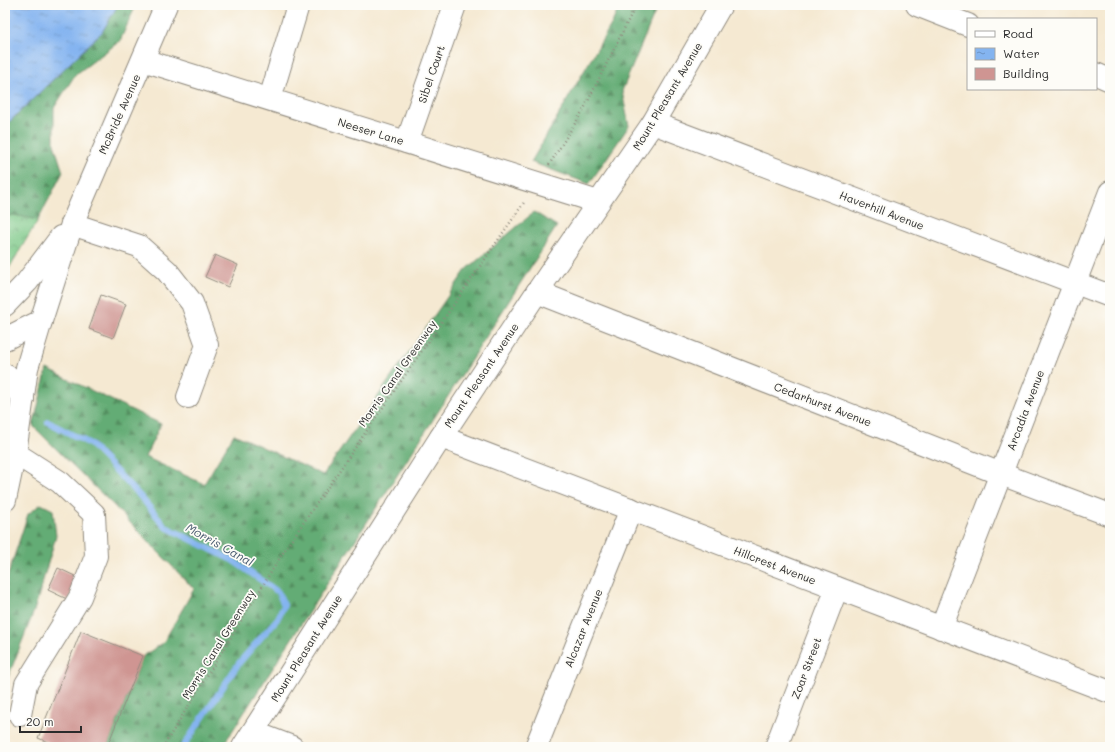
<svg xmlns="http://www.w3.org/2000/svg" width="1115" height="752" viewBox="0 0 1115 752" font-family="Mali,sans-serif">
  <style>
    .forest { fill: url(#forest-firs); stroke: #486c50 }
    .park { fill: url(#park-crowns); stroke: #537a59 }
    .water { fill: url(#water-ripples); stroke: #58708e }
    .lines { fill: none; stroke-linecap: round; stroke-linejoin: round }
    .stream { stroke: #84b4f0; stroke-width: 6 }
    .building { fill: #cf9592 }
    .minor-casing { stroke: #908a7e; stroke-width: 24 }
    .major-casing { stroke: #908a7e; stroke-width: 24 }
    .path { stroke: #908a7e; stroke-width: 2.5; stroke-dasharray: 1 3; stroke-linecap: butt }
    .minor { stroke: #fff; stroke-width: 22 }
    .major { stroke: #fff; stroke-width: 22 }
    .labels { text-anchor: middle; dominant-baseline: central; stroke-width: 3.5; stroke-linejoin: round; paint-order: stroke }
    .street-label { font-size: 11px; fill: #2b2b2b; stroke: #fdfcf7 }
    .water-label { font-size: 12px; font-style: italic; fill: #4a5b70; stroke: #fdfcf7 }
  </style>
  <defs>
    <pattern id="forest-firs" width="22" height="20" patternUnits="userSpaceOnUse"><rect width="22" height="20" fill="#64ac74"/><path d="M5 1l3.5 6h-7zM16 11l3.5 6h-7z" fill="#538c5f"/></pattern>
    <pattern id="park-crowns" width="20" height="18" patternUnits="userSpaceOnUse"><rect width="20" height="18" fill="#7bc887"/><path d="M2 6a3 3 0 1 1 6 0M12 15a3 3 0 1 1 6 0" fill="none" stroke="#65a36f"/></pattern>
    <pattern id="water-ripples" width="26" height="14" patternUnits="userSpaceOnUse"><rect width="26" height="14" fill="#84b4f0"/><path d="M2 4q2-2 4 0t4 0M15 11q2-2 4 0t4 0" fill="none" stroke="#6c93c3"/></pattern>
  </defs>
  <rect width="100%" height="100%" fill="#fdfcf7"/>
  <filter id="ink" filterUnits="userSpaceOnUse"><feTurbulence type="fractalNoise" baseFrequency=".025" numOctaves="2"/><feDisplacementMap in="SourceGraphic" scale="8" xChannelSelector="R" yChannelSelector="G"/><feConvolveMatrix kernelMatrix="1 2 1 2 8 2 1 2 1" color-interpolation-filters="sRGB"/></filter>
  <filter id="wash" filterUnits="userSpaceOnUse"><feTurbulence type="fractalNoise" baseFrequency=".012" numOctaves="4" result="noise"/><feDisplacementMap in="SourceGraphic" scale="16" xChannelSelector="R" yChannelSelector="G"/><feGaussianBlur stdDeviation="0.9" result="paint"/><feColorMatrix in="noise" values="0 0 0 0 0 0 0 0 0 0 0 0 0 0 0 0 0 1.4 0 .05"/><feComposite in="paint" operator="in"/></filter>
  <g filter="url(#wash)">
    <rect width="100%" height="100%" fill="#f5e9d2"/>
    <!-- forest -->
    <g class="forest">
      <path d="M118 5H136L120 41 75 75 54 108V144L63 172 38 220 13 215 5 217V126L102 32Z"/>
      <path d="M620 5H658L622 91 629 126 589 184 531 162 612 23Z"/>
      <path d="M534 212 557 226 429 426 222 747H107L143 656 163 643 194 589 114 506 33 426 47 369 161 424 145 457 204 484 234 434 323 475 466 270Z"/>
      <path d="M41 504 53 510 56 536 34 611 5 685V584L28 514Z"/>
    </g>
    <!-- park -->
    <path class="park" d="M13 215 38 220 5 275V217Z"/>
    <!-- water -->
    <path class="water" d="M5 5H118L102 32 5 126Z"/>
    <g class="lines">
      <!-- stream -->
      <path class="stream" d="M48 422 90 444 139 495 166 527 232 560 278 592 284 605 278 618 239 663 183 747"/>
    </g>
    <g id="blocks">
      <!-- building -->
      <g class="building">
        <path d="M215 255 238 265 228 287 205 277Z"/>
        <path d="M101 295 126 304 113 338 89 329Z"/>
        <path d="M58 568 79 578 69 600 48 590Z"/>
        <path d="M81 631 143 656 107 747H60L38 738Z"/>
      </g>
    </g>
  </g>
  <g filter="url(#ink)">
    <use href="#blocks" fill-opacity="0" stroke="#908a7e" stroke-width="1"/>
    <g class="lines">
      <!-- minor casing -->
      <g class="minor-casing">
        <g id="minor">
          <path d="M917 5 968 25"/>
          <path d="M143 60 598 202"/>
          <path d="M1096 74 1110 80"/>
          <path d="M270 99 298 5"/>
          <path d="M653 123 1110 296"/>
          <path d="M407 142 455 5"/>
          <path d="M72 224 139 246 167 271 192 303 207 345 188 397"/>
          <path d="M537 292 1001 474 1110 515"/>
          <path d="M441 437 1110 692"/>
          <path d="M15 453 60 482 94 514 96 556 80 597 26 684 20 715"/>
          <path d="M5 500 15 453 27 368 41 321"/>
          <path d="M941 628 1110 192"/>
          <path d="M253 732 292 747"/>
          <path d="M243 747 441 437 537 292 653 123 721 5"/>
          <path d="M536 747 631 509"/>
          <path d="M776 747 837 588"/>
        </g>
      </g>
      <!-- major casing -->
      <g class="major-casing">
        <g id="major">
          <path d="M5 305 27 282 61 237"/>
          <path d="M5 339 41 321 72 224 166 5"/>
          <path d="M5 375 7 376 23 399"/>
        </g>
      </g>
      <!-- path -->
      <g class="path">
        <path d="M549 165 584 109 636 5"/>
        <path d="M163 747 286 548 525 201"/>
      </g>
      <!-- minor -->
      <use href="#minor" class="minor"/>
      <!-- major -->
      <use href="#major" class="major"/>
    </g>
  </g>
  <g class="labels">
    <!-- street labels -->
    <g class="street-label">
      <text transform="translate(431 74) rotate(-71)">Sibel Court</text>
      <text transform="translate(667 96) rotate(-59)">Mount Pleasant Avenue</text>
      <text transform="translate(119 114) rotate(-66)">McBride Avenue</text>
      <text transform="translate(371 131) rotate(17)">Neeser Lane</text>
      <text transform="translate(882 210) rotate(21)">Haverhill Avenue</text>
      <text transform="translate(397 373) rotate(-55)">Morris Canal Greenway</text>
      <text transform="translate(481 375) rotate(-56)">Mount Pleasant Avenue</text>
      <text transform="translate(823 404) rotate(21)">Cedarhurst Avenue</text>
      <text transform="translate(1025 410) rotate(-69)">Arcadia Avenue</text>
      <text transform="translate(775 565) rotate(21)">Hillcrest Avenue</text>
      <text transform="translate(583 628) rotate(-68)">Alcazar Avenue</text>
      <text transform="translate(218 644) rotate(-58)">Morris Canal Greenway</text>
      <text transform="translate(306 648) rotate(-58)">Mount Pleasant Avenue</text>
      <text transform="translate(806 668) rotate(-69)">Zoar Street</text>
    </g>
    <!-- water labels -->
    <g class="water-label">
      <text transform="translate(220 544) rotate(29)">Morris Canal</text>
    </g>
  </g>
  <!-- margin -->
  <rect width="1115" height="752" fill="none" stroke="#fdfcf7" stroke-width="20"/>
  <!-- legend -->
  <rect x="967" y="18" width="130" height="72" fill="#fdfcf7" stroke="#a9a8a5"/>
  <rect x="975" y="31" width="20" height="6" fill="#ffffff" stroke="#a9a8a5"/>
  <text x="1003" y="38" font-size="12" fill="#2b2b2b">Road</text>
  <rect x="975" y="48" width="20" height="12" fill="url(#water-ripples)" stroke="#a9a8a5"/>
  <text x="1003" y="58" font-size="12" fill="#2b2b2b">Water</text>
  <rect x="975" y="68" width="20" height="12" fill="#cf9592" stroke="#a9a8a5"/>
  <text x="1003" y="78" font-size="12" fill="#2b2b2b">Building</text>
  <!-- scale -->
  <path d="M20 726v6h61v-6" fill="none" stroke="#2b2b2b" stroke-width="2"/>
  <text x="26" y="726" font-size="12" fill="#2b2b2b" stroke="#fdfcf7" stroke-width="3" paint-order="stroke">20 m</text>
</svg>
